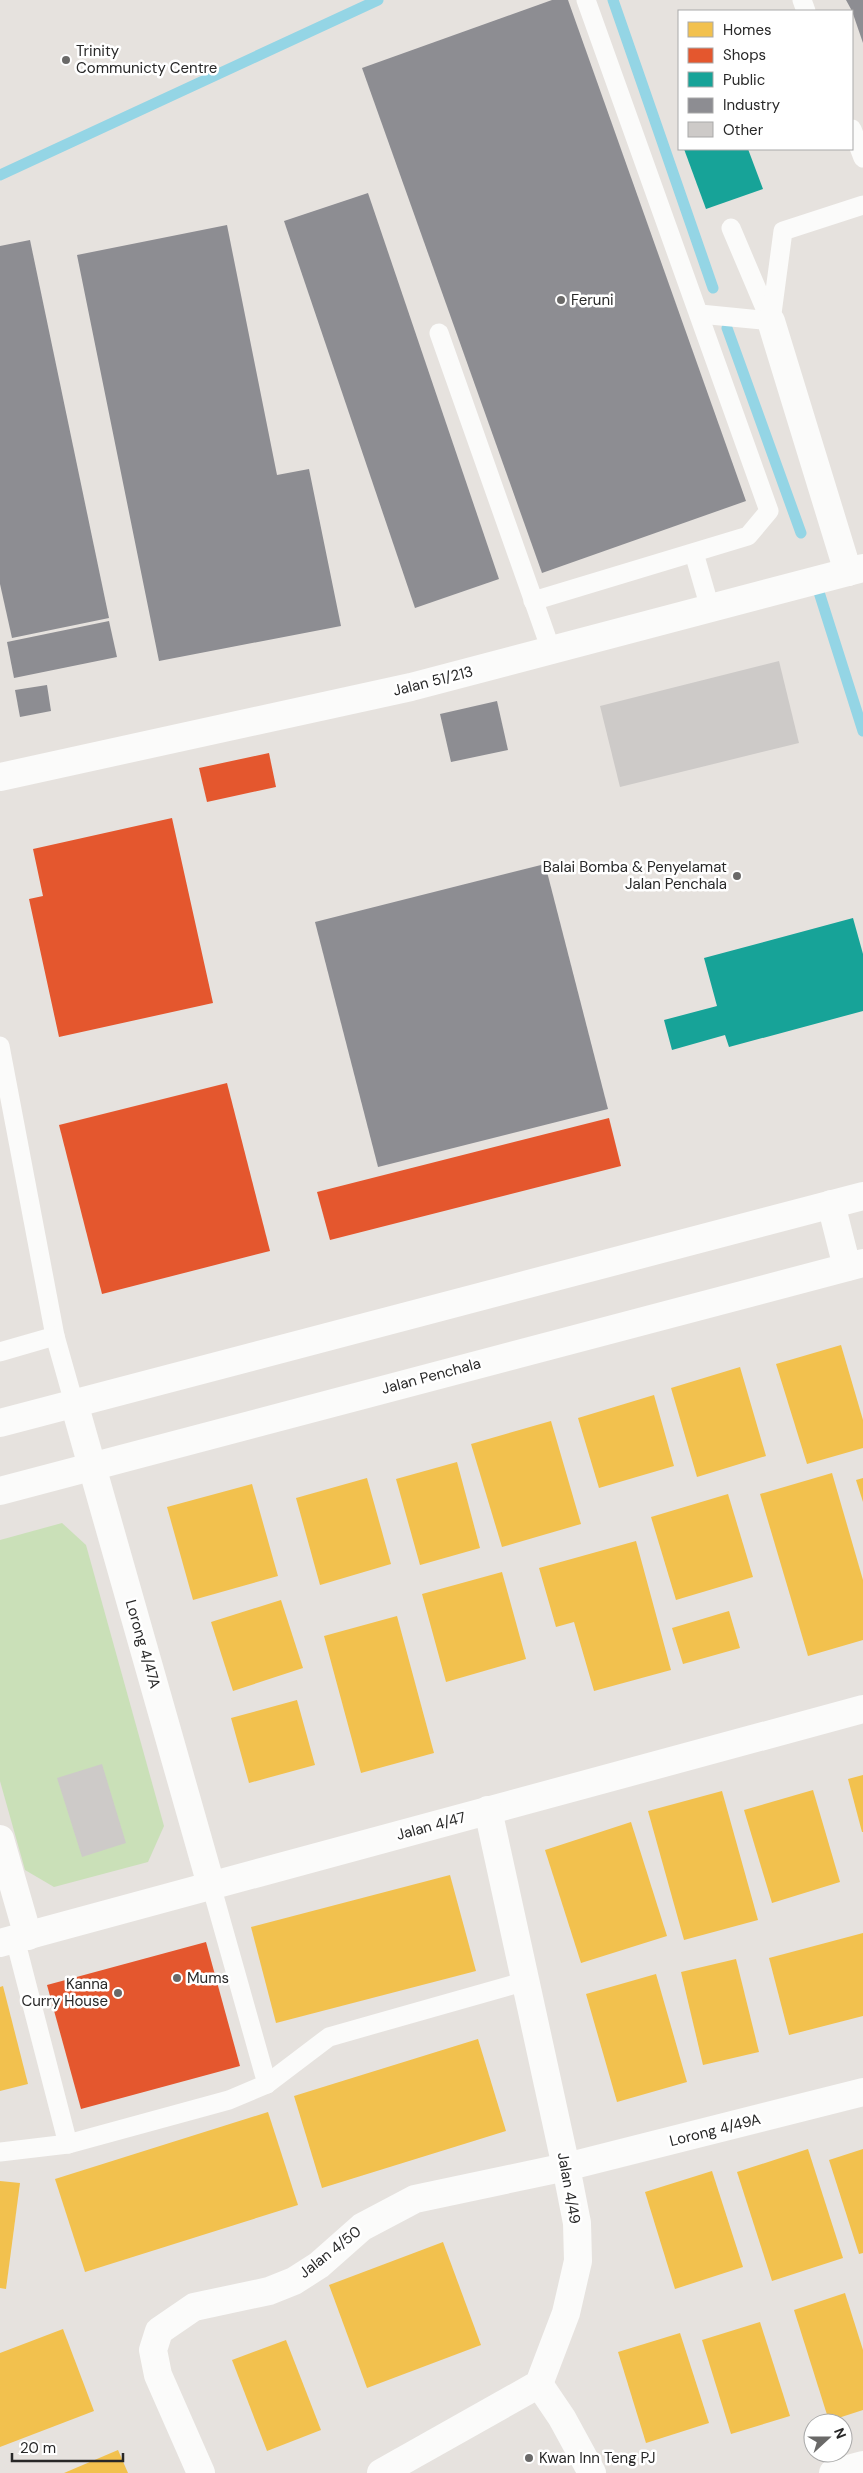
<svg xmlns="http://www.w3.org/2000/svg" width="863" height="2473" viewBox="0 0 863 2473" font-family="'DM Sans',sans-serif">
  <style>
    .green { fill: #cae0b8 }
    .homes { fill: #f2c14e }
    .shops { fill: #e4572e }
    .public { fill: #17a398 }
    .industry { fill: #8d8d92 }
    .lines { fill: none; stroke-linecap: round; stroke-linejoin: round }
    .stream { stroke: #94d5e5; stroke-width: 11 }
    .building { fill: #cdcac8 }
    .lane { stroke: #fbfbfa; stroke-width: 19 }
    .street { stroke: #fbfbfa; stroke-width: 28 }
    .secondary { stroke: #fbfbfa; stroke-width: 28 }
    .poi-dot { fill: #6a6968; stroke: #fff; stroke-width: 2 }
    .labels { text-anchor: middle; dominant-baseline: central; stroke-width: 5; stroke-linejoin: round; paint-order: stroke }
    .poi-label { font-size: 15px; fill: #282828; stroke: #fff; text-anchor: start }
    .street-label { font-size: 15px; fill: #282828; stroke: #fff }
  </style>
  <rect width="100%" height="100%" fill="#e6e2de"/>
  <!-- green -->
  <path class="green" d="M62 1523 86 1545 164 1826 148 1862 54 1887 25 1870 0 1781V1540Z"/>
  <!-- homes -->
  <g class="homes">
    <path d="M841 1345 863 1420V1448L807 1464 776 1364Z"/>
    <path d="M740 1367 766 1456 697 1477 671 1388Z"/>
    <path d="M654 1395 674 1466 599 1488 578 1418Z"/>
    <path d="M551 1421 581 1524 502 1547 471 1444Z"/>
    <path d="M457 1462 480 1548 420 1565 396 1479Z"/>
    <path d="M832 1473 863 1580V1640L808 1656 760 1494Z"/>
    <path d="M367 1478 391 1564 320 1585 296 1498Z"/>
    <path d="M863 1478V1502L856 1480Z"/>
    <path d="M252 1484 278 1576 193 1600 167 1507Z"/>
    <path d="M728 1494 753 1577 676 1600 651 1517Z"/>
    <path d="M636 1541 671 1670 594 1691 574 1622 556 1627 539 1568Z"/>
    <path d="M502 1572 526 1659 446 1682 422 1594Z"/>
    <path d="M281 1600 303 1668 233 1691 211 1622Z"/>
    <path d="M729 1611 740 1648 683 1664 672 1628Z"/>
    <path d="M397 1616 434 1753 361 1773 324 1636Z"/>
    <path d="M297 1700 315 1765 249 1783 231 1718Z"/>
    <path d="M863 1775V1832H862L848 1779Z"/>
    <path d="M813 1790 840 1882 772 1903 744 1810Z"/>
    <path d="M722 1791 758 1920 684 1940 648 1811Z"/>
    <path d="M631 1822 667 1936 581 1963 545 1850Z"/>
    <path d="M450 1875 476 1971 276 2023 251 1927Z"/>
    <path d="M863 1933V2016L789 2035 769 1958Z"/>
    <path d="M736 1959 759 2052 703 2065 681 1972Z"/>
    <path d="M656 1974 687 2082 617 2102 586 1994Z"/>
    <path d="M3 1986 28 2084 0 2091V1987Z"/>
    <path d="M478 2039 506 2131 322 2188 294 2096Z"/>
    <path d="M268 2112 298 2205 85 2272 55 2179Z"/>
    <path d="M808 2149 843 2258 772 2281 737 2172Z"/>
    <path d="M863 2149V2253L859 2254 829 2160Z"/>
    <path d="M712 2171 743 2267 675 2289 645 2192Z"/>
    <path d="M0 2181 20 2183 6 2289 0 2288Z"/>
    <path d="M443 2242 481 2345 367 2388 329 2285Z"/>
    <path d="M845 2293 863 2350V2410L829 2421 794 2310Z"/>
    <path d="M760 2322 790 2416 731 2434 702 2340Z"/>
    <path d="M63 2329 94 2411 0 2447V2353Z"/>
    <path d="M680 2333 709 2423 646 2443 618 2352Z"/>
    <path d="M286 2340 321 2430 267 2451 232 2360Z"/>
    <path d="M118 2450 128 2473H64Z"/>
  </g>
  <!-- shops -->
  <g class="shops">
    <path d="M269 753 276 787 207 802 199 768Z"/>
    <path d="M172 818 213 1003 59 1037 29 899 43 896 33 849Z"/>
    <path d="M227 1083 270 1251 102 1294 59 1125Z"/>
    <path d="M609 1118 621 1166 330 1240 317 1192Z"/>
    <path d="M206 1942 240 2066 81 2109 47 1985Z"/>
  </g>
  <!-- public -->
  <g class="public">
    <path d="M684 149H748L763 189 706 209Z"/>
    <path d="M853 918 863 954V1011L729 1047 725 1035 672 1050 664 1020 717 1006 704 958Z"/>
  </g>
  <!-- industry -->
  <g class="industry">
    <path d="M552 0H568L746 501 542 573 362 68Z"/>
    <path d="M846 0H863V43L852 11Z"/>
    <path d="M368 193 499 579 415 608 284 221Z"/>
    <path d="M227 225 277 475 309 469 341 626 159 661 77 255Z"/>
    <path d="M30 240 109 618 12 638 0 584V246Z"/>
    <path d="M109 621 117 657 14 678 7 642Z"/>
    <path d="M47 685 51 711 20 717 15 690Z"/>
    <path d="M497 701 508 750 451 762 440 714Z"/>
    <path d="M545 864 608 1109 378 1167 315 922Z"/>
  </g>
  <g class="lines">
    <!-- stream -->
    <g class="stream">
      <path d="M613 0 713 288"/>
      <path d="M0 175 378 0"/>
      <path d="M727 328 801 533"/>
      <path d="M818 589 863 731"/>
    </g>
  </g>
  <!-- building -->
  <g class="building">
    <path d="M779 661 799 743 620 787 600 706Z"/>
    <path d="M102 1764 126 1843 82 1857 57 1778Z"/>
  </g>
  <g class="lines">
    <!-- lane -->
    <g class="lane">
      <path d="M802 0 806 11"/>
      <path d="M852 129 863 158"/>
      <path d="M731 228 770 320"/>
      <path d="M700 314 771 321"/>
      <path d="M771 321 783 231 863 205"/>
      <path d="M439 333 551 650"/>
      <path d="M694 553 710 608"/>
      <path d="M533 601 748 536 769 511 586 0"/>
      <path d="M0 1046 55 1336 74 1403"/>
      <path d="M0 1352 55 1336"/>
      <path d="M211 1885 267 2084"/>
      <path d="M15 1939 68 2144"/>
      <path d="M0 2152 68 2144 229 2100 267 2084 329 2037 526 1981"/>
    </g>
    <!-- street -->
    <g class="street">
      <path d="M771 321 848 572"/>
      <path d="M0 777 411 687 863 568"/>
      <path d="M74 1403 211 1885"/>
      <path d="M0 1839 28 1936"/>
      <path d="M0 1943 863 1709"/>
      <path d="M539 2384 562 2418 592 2473"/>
      <path d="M201 2473 158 2375 153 2350 159 2331 194 2307 269 2291 294 2281 319 2265 362 2227 415 2199 566 2167 863 2092"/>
      <path d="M381 2473 539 2384 566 2313 578 2261 577 2223 566 2167 488 1810"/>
      <path d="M833 2473 863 2465"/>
    </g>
    <!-- secondary -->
    <g class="secondary">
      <path d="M831 1204 847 1267"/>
      <path d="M0 1423 863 1196"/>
      <path d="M0 1491 863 1263"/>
    </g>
  </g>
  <!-- markers -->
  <g class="poi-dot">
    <circle cx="66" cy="60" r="5"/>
    <circle cx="561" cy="300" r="5"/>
    <circle cx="737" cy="876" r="5"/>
    <circle cx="177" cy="1978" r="5"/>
    <circle cx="118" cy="1993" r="5"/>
    <circle cx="529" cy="2458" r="5"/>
  </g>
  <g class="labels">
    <!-- poi labels -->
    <g class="poi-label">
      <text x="76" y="51">Trinity<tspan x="76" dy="17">Communicty Centre</tspan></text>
      <text x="571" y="300">Feruni</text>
      <text x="727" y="867" text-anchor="end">Balai Bomba &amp; Penyelamat<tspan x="727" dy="17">Jalan Penchala</tspan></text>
      <text x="187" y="1978">Mums</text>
      <text x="108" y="1984" text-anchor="end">Kanna<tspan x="108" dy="17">Curry House</tspan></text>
      <text x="539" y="2458">Kwan Inn Teng PJ</text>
    </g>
    <!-- street labels -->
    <g class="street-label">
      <text transform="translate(433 681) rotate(-14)">Jalan 51/213</text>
      <text transform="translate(431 1376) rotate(-15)">Jalan Penchala</text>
      <text transform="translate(143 1644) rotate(74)">Lorong 4/47A</text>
      <text transform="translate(431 1826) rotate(-15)">Jalan 4/47</text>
      <text transform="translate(715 2130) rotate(-14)">Lorong 4/49A</text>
      <text transform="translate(569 2188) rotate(80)">Jalan 4/49</text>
      <text transform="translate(330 2252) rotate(-38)">Jalan 4/50</text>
    </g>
  </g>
  <!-- legend -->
  <rect x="678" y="10" width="175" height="140" fill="#ffffff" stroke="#a9a9a9"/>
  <rect x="688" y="22" width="25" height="15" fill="#f2c14e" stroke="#a9a9a9"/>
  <text x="723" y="35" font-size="15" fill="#282828">Homes</text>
  <rect x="688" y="48" width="25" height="15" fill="#e4572e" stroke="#a9a9a9"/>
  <text x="723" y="60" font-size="15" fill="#282828">Shops</text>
  <rect x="688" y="72" width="25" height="15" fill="#17a398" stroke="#a9a9a9"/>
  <text x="723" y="85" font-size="15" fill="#282828">Public</text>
  <rect x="688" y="98" width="25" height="15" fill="#8d8d92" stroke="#a9a9a9"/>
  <text x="723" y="110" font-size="15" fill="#282828">Industry</text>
  <rect x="688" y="122" width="25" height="15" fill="#cdcac8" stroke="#a9a9a9"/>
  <text x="723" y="135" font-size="15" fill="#282828">Other</text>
  <!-- north arrow -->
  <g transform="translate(828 2438) rotate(69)"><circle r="24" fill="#ffffff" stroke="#a9a9a9"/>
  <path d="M0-4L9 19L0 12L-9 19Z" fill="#6a6968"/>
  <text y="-8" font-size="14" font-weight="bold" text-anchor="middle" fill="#282828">N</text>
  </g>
  <!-- scale -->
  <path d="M12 2453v8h111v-8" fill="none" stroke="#282828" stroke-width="2.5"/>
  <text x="20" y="2453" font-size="15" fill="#282828" stroke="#ffffff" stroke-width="4" paint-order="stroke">20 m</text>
</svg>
